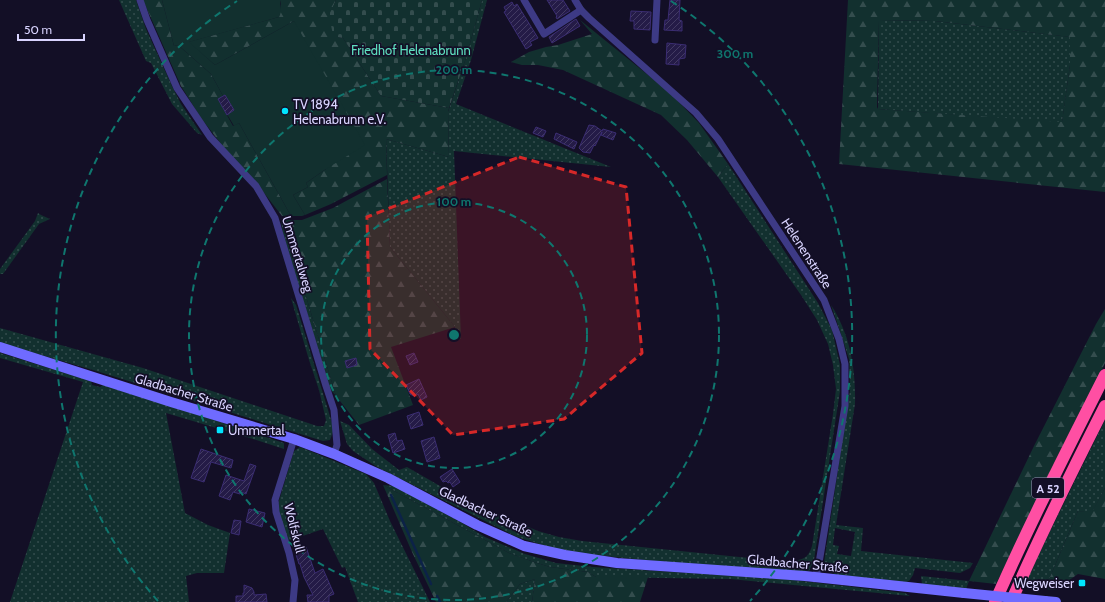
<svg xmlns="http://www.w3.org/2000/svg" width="1105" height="602" viewBox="0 0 1105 602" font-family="Cabin,sans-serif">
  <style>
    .grass { fill: url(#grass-dots); fill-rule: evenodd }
    .forest { fill: url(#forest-firs); fill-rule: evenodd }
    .cemetery { fill: url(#cemetery-stones) }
    .park { fill: #12302f }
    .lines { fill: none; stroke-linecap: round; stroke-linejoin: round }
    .stream { stroke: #0c2248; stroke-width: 2.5 }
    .building { fill: url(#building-hatch); stroke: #3b2d73 }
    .minor { stroke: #3d3a85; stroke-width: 7 }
    .secondary { stroke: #6f6bff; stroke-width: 10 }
    .motorway { stroke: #ff4fa3; stroke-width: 12 }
    .secondary-bridge { stroke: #6f6bff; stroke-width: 10 }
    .marked { fill: #d62828; fill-opacity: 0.2; stroke: #d62828; stroke-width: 3; stroke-dasharray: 8 5; stroke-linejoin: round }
    .ring { fill: none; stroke: #0f766e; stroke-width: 2; stroke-dasharray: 7 5 }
    .poi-dot { fill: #00e5ff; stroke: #130f26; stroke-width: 1.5 }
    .labels { text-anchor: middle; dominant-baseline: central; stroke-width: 3.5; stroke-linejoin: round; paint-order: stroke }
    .shield { fill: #130f26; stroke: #9e99be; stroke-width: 1 }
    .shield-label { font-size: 12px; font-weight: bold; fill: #d9d4ff }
    .park-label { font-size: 13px; fill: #5fe0c0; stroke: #130f26 }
    .poi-label { font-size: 13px; fill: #d9d4ff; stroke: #130f26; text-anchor: start }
    .street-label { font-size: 13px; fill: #d9d4ff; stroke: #130f26 }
    .centre { fill: #0f766e; stroke: #130f26; stroke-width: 2 }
    .ring-label { font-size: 12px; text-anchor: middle; font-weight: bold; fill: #0f766e; stroke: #130f26; stroke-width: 3.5; stroke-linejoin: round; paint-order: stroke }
  </style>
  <defs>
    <pattern id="grass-dots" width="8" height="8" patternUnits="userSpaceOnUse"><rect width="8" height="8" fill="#12302f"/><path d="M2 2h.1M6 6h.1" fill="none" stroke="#344d4e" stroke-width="1.8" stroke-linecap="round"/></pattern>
    <pattern id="forest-firs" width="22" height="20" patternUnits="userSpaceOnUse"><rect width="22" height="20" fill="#12302f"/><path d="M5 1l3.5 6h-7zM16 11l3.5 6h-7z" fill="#344d4e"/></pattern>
    <pattern id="cemetery-stones" width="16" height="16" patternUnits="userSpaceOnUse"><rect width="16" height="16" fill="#12302f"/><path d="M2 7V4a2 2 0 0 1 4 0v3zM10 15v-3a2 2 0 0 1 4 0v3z" fill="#344d4e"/></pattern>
    <pattern id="building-hatch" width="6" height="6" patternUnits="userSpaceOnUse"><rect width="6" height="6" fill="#241b47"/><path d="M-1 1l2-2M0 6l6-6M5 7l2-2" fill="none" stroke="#433b63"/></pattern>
  </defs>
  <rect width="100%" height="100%" fill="#130f26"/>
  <!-- grass -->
  <g class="grass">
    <path d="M119 0H136L146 29 172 86 181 104 202 135 197 133 172 104 151 63 146 61Z"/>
    <path d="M482 0H487L471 60 456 104 611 167 454 151 461 339 455 336V327L390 247 386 139 449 157 448 112 466 58Z"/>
    <path d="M879 20 935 21 1071 37 1070 65 1062 123 878 109Z"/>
    <path d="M728 164 818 303 832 330 840 365V391L814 560 809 571H798L654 561 595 555 556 549 517 537 377 467 353 451 347 444 340 421 349 425 372 449 399 470 407 467 466 501 538 531 559 537 582 541 790 562C803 559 808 559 812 546L833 414 836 389 833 365 828 344 817 320 801 295 718 177Z"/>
    <path d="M38 213 41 215 50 219 39 224 3 274H0V269L35 221Z"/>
    <path d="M283 220 289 236 299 273 336 396 330 389 283 233 281 221Z"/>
    <path d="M291 298 296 305 332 423 333 432 330 440 323 441 93 370 0 343V328L143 368 317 426H324L326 420 319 390 309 360Z"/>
    <path d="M831 305C850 334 856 369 855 404L836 525 863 528 861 551 973 563 970 568 960 573 915 568 913 575 909 581 906 582 838 575C831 573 826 570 824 563L850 390 849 359 840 331ZM835 528 855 532 851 556 837 554 839 546 833 545Z"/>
    <path d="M0 353 91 381 92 385 100 387 104 384 284 443V449L253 439 166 413 185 513 208 525 230 533 224 573H197L186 576 189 602H10L83 382 0 358Z"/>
    <path d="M1105 420V488L1092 513 1078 511 1045 589 1023 586Z"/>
    <path d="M300 447 366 474 374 483 390 521 430 602H358L345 567 342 568 323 529 288 541 278 510V504L294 451Z"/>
    <path d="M383 485 394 486 462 523 485 537 525 554 556 563 593 567 784 579 905 593 910 596 730 579 596 577 588 572 550 567 534 562 509 553Z"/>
    <path d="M921 576 969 581 966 589 922 584Z"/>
    <path d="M535 579 532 602H506L520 584Z"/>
  </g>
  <!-- forest -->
  <g class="forest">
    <path d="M143 0H162L174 46 178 45 211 74 223 96 218 99 233 126 239 123 291 216H282L254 180 225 149 201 118 181 86Z"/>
    <path d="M280 0H336L330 15 338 37 343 38 381 96 449 108 448 112 449 157 386 139 387 175 331 204 305 215 293 195 308 187 306 183 326 169 294 21 215 65 188 42 279 17 281 4Z"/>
    <path d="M848 0H1105V192L839 164ZM879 20 935 21 1070 37V65L1062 122 878 109 877 107Z"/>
    <path d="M580 20 669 92 699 123 728 164 718 177 687 140 661 115 563 70 538 65H522L511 62 529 52 546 47 558 45 592 34Z"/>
    <path d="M387 179 390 247 455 327 391 347 413 405 359 425 336 396 299 273 289 236 283 220H302L333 208Z"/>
    <path d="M1105 309V363L996 584 969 581 1034 446 1096 324Z"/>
    <path d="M383 485 509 553 534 562 550 567 588 572 596 577H648L640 602H532L535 579 520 584 506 602H436L412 552Z"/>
    <path d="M1105 488V579L1078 574 1055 590 1045 589 1078 511 1092 512Z"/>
  </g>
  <!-- cemetery -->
  <path class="cemetery" d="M336 0H482L466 58 449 108 381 96 343 38 338 37 333 35 329 15Z"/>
  <!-- park -->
  <path class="park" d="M162 0H280L281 12 279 17 189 42 215 65 294 21 365 145 326 169 306 183 308 187 293 195 305 215 302 216H291L239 123 234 126 218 99 223 96 211 74 178 45 174 46Z"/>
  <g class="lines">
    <!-- stream -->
    <g class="stream">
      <path d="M391 495 431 584"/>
      <path d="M437 596 440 602"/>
    </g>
  </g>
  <!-- building -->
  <g class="building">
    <path d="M547 0H563L570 11 557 19 556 17 557 16Z"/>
    <path d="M670 0H680L679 20 682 21V31L664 30 665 20H668Z"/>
    <path d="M512 2 514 6 517 4 538 38 530 42 532 45 526 49 504 12 506 11 504 7Z"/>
    <path d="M631 11 651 12 650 30 634 29V21H630Z"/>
    <path d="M576 19 580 26 552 43 549 37Z"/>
    <path d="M667 43 686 45 685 58 679 59V65L666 64Z"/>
    <path d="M225 95 234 110 227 115 218 99Z"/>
    <path d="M589 125 595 126 602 131 603 129 616 133 613 140 601 135 602 132 595 146 594 145 590 153 583 152 579 148Z"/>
    <path d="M536 127 546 131 543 137 533 133Z"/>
    <path d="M556 133 577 142 574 149 554 139Z"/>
    <path d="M414 353 418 362 410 365 406 356Z"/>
    <path d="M356 358 357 365 347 368 345 361Z"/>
    <path d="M419 379 427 397 421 400 418 394 414 396 410 394 406 385Z"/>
    <path d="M419 412 423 425 411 429 407 416Z"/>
    <path d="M395 433 397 441 402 440 405 449 393 453 388 435Z"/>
    <path d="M434 437 440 458 427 462 421 441Z"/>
    <path d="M201 449 233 460 231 468 211 462 204 482 191 478Z"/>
    <path d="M250 464 256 466 246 494 241 492 240 494 233 492 230 500 219 496 226 475 244 481Z"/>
    <path d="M452 469 460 482 453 487 450 482 448 483 446 481 443 482 440 477Z"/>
    <path d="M249 509 265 513 262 527 246 522Z"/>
    <path d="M234 520 241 521 239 535 231 533Z"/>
    <path d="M306 547 315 573 323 569 334 594 329 596V602H308L307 595H313L304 577 300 564H299L295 551Z"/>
    <path d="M244 585 252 588 254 592V595L266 594 267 602H236V596H243V593H244Z"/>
  </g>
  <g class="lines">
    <!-- minor -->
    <g class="minor">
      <path d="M140 0 147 20 177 88 210 137 256 186 275 218 326 386 334 410 337 445 334 454"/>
      <path d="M524 0 544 34 581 10"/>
      <path d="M575 0 581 10 589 18 696 113 718 139 824 300 839 339 845 364V406L818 569 815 577"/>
      <path d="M655 40 657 0"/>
      <path d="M293 602 295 580 289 553 276 512 275 500 294 439"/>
    </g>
    <!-- secondary -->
    <g class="secondary">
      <path d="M0 347 171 402 294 439 334 454 388 478 477 525 524 546 565 555 617 563 805 576 964 593"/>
      <path d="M1045 601 1056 602"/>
    </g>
    <!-- motorway -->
    <g class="motorway">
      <path d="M995 602C1029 525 1067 450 1105 375"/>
      <path d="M1011 602C1040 535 1072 471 1105 406"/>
    </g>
    <!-- secondary-bridge -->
    <path class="secondary-bridge" d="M964 593 1045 601"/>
  </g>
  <!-- marked area -->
  <path class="marked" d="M519 157 626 187 642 353 564 419 453 435 370 349 367 217Z"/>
  <!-- distance rings -->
  <g class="ring">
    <circle cx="454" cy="335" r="133"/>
    <circle cx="454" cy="335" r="265"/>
    <path d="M158 601A398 398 0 0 1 237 1M671 1A398 398 0 0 1 750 601"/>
  </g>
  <!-- markers -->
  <g class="poi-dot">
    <circle cx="285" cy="111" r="4"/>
    <rect x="216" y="426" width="8" height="8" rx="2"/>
    <rect x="1078" y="579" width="8" height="8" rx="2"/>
  </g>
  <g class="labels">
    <!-- shield labels -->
    <rect class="shield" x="1032" y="478" width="32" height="20" rx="3"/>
    <g class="shield-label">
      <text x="1048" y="488">A 52</text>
    </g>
    <!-- park labels -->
    <g class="park-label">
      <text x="411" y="50">Friedhof Helenabrunn</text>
    </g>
    <!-- poi labels -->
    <g class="poi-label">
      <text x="293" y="104">TV 1894<tspan x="293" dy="15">Helenabrunn e.V.</tspan></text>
      <text x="228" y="430">Ummertal</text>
      <text x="1074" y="583" text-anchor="end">Wegweiser</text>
    </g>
    <!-- street labels -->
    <g class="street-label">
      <text transform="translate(807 253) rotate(57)">Helenenstraße</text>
      <text transform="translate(298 254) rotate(73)">Ummertalweg</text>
      <text transform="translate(184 392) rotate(17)">Gladbacher Straße</text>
      <text transform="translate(486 511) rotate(25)">Gladbacher Straße</text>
      <text transform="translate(295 528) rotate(76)">Wolfskull</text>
      <text transform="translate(798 563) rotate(5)">Gladbacher Straße</text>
    </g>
  </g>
  <circle cx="454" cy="335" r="6" class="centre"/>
  <g class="ring-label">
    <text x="735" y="58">300 m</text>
    <text x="454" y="74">200 m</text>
    <text x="454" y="206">100 m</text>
  </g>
  <!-- scale -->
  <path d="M18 34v6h66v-6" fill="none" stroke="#d9d4ff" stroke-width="2"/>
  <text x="24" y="34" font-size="12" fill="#d9d4ff" stroke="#130f26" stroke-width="3" paint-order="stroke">50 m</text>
</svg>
